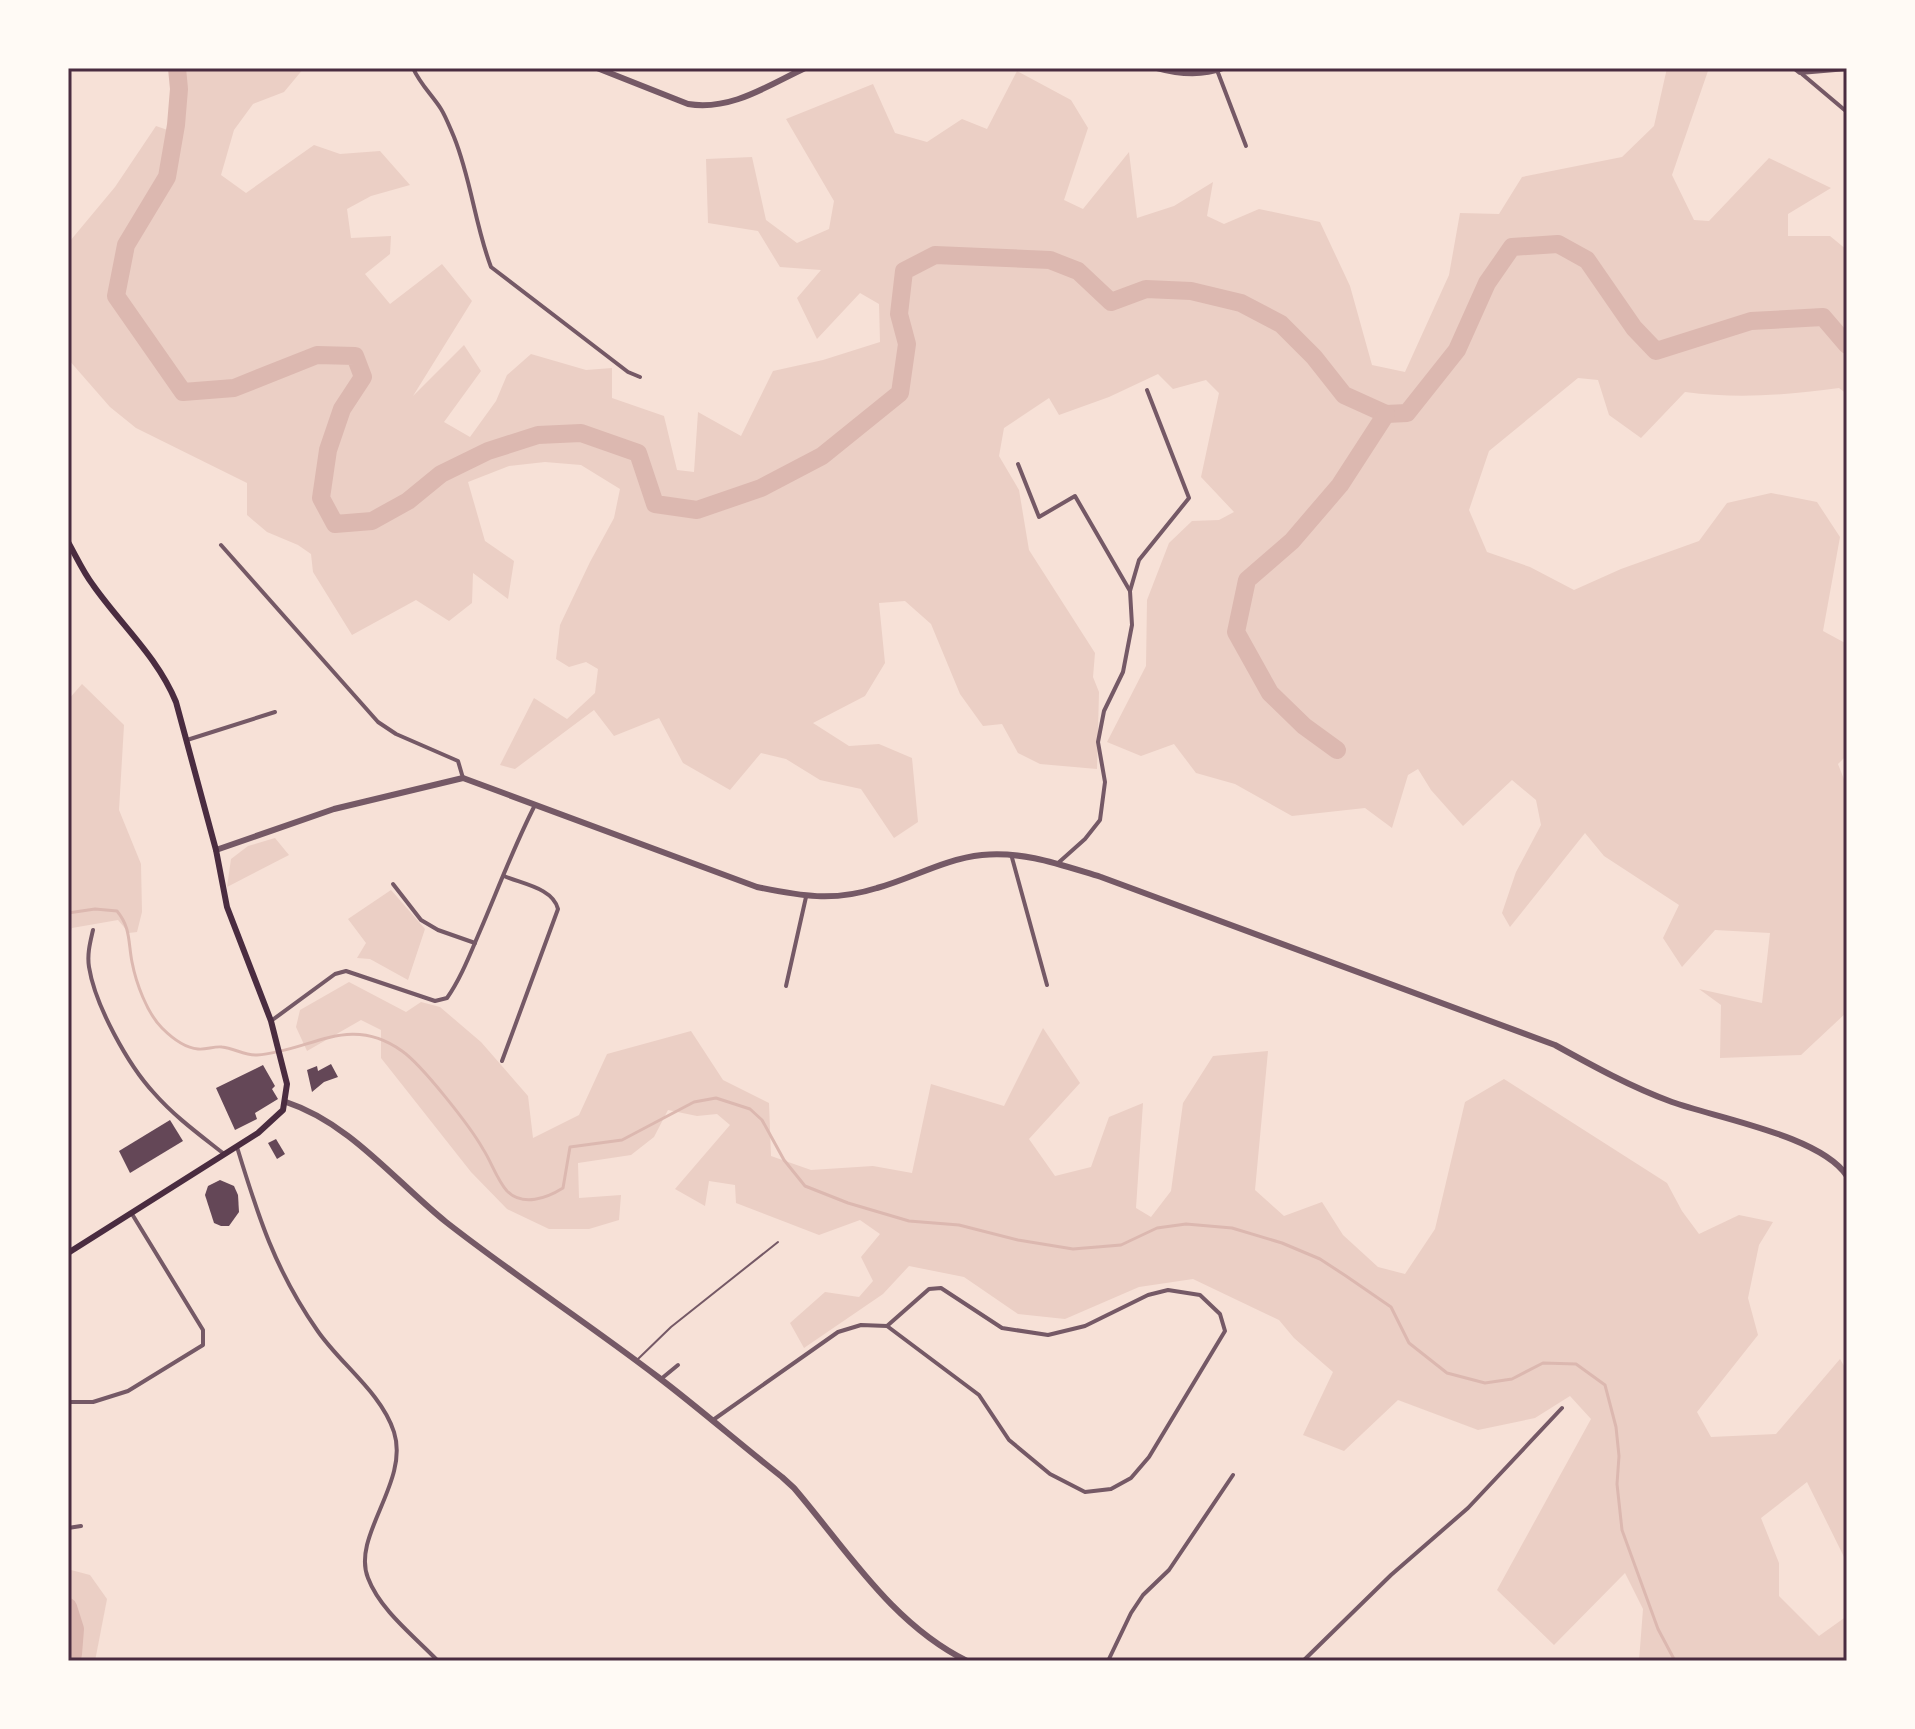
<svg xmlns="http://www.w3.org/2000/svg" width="1915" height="1729" viewBox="0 0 1915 1729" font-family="Jost,sans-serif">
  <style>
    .green { fill: #ebcfc5 }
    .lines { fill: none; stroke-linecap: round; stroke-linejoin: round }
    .stream { stroke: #dcb8b0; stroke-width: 3 }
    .river { stroke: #dcb8b0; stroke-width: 18 }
    .building { fill: #644757 }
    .service { stroke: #755966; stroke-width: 2 }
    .minor { stroke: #755966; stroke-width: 4 }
    .tertiary { stroke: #755966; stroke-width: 6 }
    .secondary { stroke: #4a2c40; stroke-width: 6 }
    .neatline { fill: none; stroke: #4a2c40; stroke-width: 3 }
  </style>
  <rect width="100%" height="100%" fill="#f7e1d7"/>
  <!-- green -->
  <g class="green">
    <path d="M173 68H304L284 92 253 104 234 130 221 175 246 193 314 145 340 154 380 151 410 185 371 196 347 209 351 238 391 236 390 254 365 274 390 304 442 264 472 301 413 396 464 345 481 371 444 422 470 437 496 401 507 375 531 354 586 370 612 368V398L664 416 677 470 694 472 698 412 741 436 773 371 823 360 880 342 879 304 860 293 817 339 797 298 821 270 780 267 758 231 708 223 706 159 752 157 766 220 797 243 829 229 834 201 786 119 873 84 895 133 927 142 962 119 987 129 1017 71 1071 100 1088 128 1064 200 1083 209 1129 152 1137 218 1174 206 1213 182 1207 216 1224 224 1259 209 1320 222 1350 286 1372 365 1405 372 1449 275 1460 213 1499 214 1522 177 1622 157 1654 126 1667 68H1709L1672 175 1694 220 1709 221 1769 158 1831 188 1788 214V236H1830L1847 250V394L1839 388C1786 395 1739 399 1685 392L1641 438 1609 415 1598 380 1578 378 1489 451 1469 510 1487 552 1530 567 1574 590 1621 569 1699 541 1727 503 1771 493 1817 502 1840 537 1823 631 1847 644V755L1838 764 1847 787V1012L1801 1055 1720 1058 1721 1005 1699 989 1762 1003 1770 933 1715 930 1682 967 1663 938 1679 905 1604 856 1585 833 1510 927 1502 913 1516 872 1541 825 1536 800 1512 780 1463 826 1431 790 1418 769 1408 775 1392 828 1365 808 1292 816 1235 784 1196 773 1174 744 1141 756 1107 742 1146 666 1147 600 1169 543 1192 521 1219 520 1234 512 1201 477 1219 393 1206 380 1173 389 1158 374 1109 397 1059 415 1049 398 1004 428 999 456 1019 490 1029 550 1095 653 1093 677 1099 692 1097 769 1040 764 1018 753 1002 724 983 726 960 694 931 624 905 601 879 603 885 663 865 696 813 723 849 746 879 744 912 758 918 822 894 838 861 789 820 780 786 759 761 753 730 790 683 763 659 718 614 736 594 710 515 769 500 765 534 698 567 719 595 693 598 669 586 662 569 667 556 659 560 625 590 562 614 518 620 489 581 465 545 462 509 466 468 482 485 541 514 561 508 599 473 573 472 603 449 621 416 600 352 635 313 572 311 554 298 545 267 532 247 515V483L136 428 110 407 68 359 70 241 115 187 156 126 179 134Z"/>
    <path d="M82 684 124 725 119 810 141 864 142 912 137 932 129 933 118 920 72 928 68 939V700Z"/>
    <path d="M275 838 289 855 227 887 231 859 248 846Z"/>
    <path d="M391 890 425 929 408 980 370 959 357 958 366 943 348 919Z"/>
    <path d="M349 982 406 1012 421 1002 440 1007 481 1042 528 1096 533 1138 579 1115 607 1054 691 1031 723 1080 769 1103 771 1156 811 1170 873 1166 912 1173 931 1084 1004 1106 1043 1028 1080 1083 1029 1139 1055 1176 1091 1167 1109 1117 1143 1103 1136 1208 1151 1217 1171 1191 1183 1103 1213 1056 1268 1051 1255 1190 1284 1216 1322 1202 1343 1235 1378 1267 1405 1274 1435 1229 1465 1102 1504 1079 1667 1183 1682 1211 1699 1234 1739 1215 1773 1222 1759 1245 1748 1298 1758 1335 1697 1412 1711 1437 1776 1434 1840 1359 1847 1371V1563L1807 1482 1761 1518 1779 1563V1596L1819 1636 1847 1616V1661H1639L1643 1609 1625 1573 1554 1645 1497 1590 1591 1419 1570 1396 1535 1418 1478 1430 1398 1400 1344 1451 1303 1435 1333 1372 1294 1338 1279 1320 1193 1279 1139 1287 1065 1319 1018 1314 964 1277 909 1266 883 1294 804 1348 790 1323 825 1292 859 1297 873 1281 861 1257 880 1234 860 1220 819 1235 736 1203 735 1185 709 1181 705 1206 675 1189 730 1125 717 1114 697 1116 668 1110 654 1137 631 1155 578 1163 579 1198 621 1195 619 1220 589 1229H549L507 1209 471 1172 381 1058V1030L361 1020 307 1051 296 1027 300 1010Z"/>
    <path d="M71 1570 90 1575 107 1599 95 1661H68V1572Z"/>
  </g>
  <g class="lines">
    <!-- stream -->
    <path class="stream" d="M68 913 95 909 117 911C131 928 128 942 132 962 136 983 147 1013 162 1028 171 1037 185 1048 198 1049 206 1050 214 1046 222 1047 234 1048 245 1056 257 1055 311 1051 349 1013 402 1051 422 1065 470 1126 483 1149 491 1161 497 1180 507 1191 523 1207 547 1198 563 1188L570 1147 622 1140 694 1102 716 1098 750 1109 762 1120 784 1160 805 1186 848 1203 909 1221 959 1225 1018 1240 1073 1249 1121 1245 1157 1228 1186 1224 1232 1228 1282 1243 1320 1259 1346 1276 1391 1307 1409 1343 1447 1373 1485 1383 1512 1379 1543 1363 1576 1364 1605 1385 1616 1427 1619 1456 1617 1484 1622 1530 1658 1629 1675 1661"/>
    <!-- river -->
    <g class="river">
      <path d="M177 68 179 89 176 125 167 177 126 245 116 296 183 392 234 388 317 355 355 356 363 377 342 409 328 450 321 498 335 524 372 521 408 501 441 474 488 451 538 435 581 433 638 453 655 504 697 510 761 488 822 456 900 393 907 344 899 314 904 271 935 255 1050 260 1078 271 1111 302 1146 289 1191 291 1241 303 1281 324 1314 357 1344 395 1386 414 1407 413 1457 350 1487 283 1512 247 1558 244 1587 260 1634 328 1656 351 1751 321 1823 317 1847 345"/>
      <path d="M1337 750 1304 726 1270 693 1236 632 1247 580 1292 541 1340 485 1386 414"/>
      <path d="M68 1607 75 1629 73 1654 68 1657"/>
    </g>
  </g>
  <!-- building -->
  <g class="building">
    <path d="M331 1064 338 1077 324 1082 312 1092 307 1070 317 1066 318 1071Z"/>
    <path d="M263 1065 275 1086 272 1089 278 1099 255 1113 257 1119 235 1130 216 1088Z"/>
    <path d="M170 1120 183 1141 130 1173 119 1151Z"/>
    <path d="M276 1139 285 1154 277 1159 268 1143Z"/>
    <path d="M220 1180 234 1186 238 1195 239 1212 229 1226H221L214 1223 205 1195 208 1186Z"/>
  </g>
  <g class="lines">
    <!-- service -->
    <path class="service" d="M638 1359 671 1327 778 1242"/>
    <!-- minor -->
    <g class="minor">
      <path d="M413 68C420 84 432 95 441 109 446 117 450 128 454 137 471 179 475 225 491 267L628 372 640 377"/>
      <path d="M1217 70 1246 146"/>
      <path d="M1802 74 1847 112"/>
      <path d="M1018 464 1039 517 1075 496 1130 591"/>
      <path d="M221 545 378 722 396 734 458 761 463 778"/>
      <path d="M187 740 275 712"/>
      <path d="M1011 854 1047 985"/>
      <path d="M1057 864 1085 839 1100 820 1105 782 1098 742 1104 711 1123 672 1132 625 1130 591 1139 560 1189 498 1147 390"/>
      <path d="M393 884 421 920 438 930 475 943"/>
      <path d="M93 930C90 943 87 954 89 967 95 1005 128 1065 154 1093 174 1116 200 1135 224 1154"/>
      <path d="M786 986 806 897"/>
      <path d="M271 1021 335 974 346 971 435 1001 447 998C461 978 470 954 480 931 498 889 514 846 535 805"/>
      <path d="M502 1061 558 909C553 888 522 884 504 876"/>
      <path d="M237 1147C258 1216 275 1270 317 1330 340 1364 381 1392 394 1432 410 1482 351 1536 368 1578 380 1610 414 1636 438 1661"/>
      <path d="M661 1379 678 1365"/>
      <path d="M68 1402H93L128 1391 203 1345V1330L132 1214"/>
      <path d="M713 1420 838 1332 861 1325 887 1326 979 1395 1009 1440 1050 1474 1085 1492 1111 1489 1131 1478 1149 1457 1225 1331 1220 1314 1200 1295 1168 1290 1148 1295 1085 1326 1048 1335 1002 1328 941 1288 929 1289 887 1326"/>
      <path d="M68 1528 81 1526"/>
      <path d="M1108 1661 1131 1613 1143 1595 1169 1570 1233 1475"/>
      <path d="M1303 1661 1391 1575 1468 1508 1562 1408"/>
    </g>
    <!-- tertiary -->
    <g class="tertiary">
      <path d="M597 68 688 104C731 111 767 86 805 68"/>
      <path d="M1157 68C1179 74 1201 76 1223 68"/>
      <path d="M1795 68 1800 72 1847 68"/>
      <path d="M216 850 334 809 463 778 757 887C801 896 833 902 877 888 913 878 944 859 982 855 1025 851 1061 865 1101 877L1555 1045C1593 1066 1631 1087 1672 1102 1717 1118 1821 1136 1847 1176"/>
      <path d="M286 1102C350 1123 395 1181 446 1222 515 1276 589 1324 658 1377 700 1409 740 1444 782 1477L794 1488C847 1550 892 1624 967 1661"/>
    </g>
    <!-- secondary -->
    <path class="secondary" d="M68 542C76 556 83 572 93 585 121 625 157 656 176 702L216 850 227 907 271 1021 287 1084 283 1110 258 1133 68 1253"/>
  </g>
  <!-- border -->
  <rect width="1915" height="1729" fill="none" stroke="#fffaf5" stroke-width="140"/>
  <rect x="70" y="70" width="1775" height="1589" class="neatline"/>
</svg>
